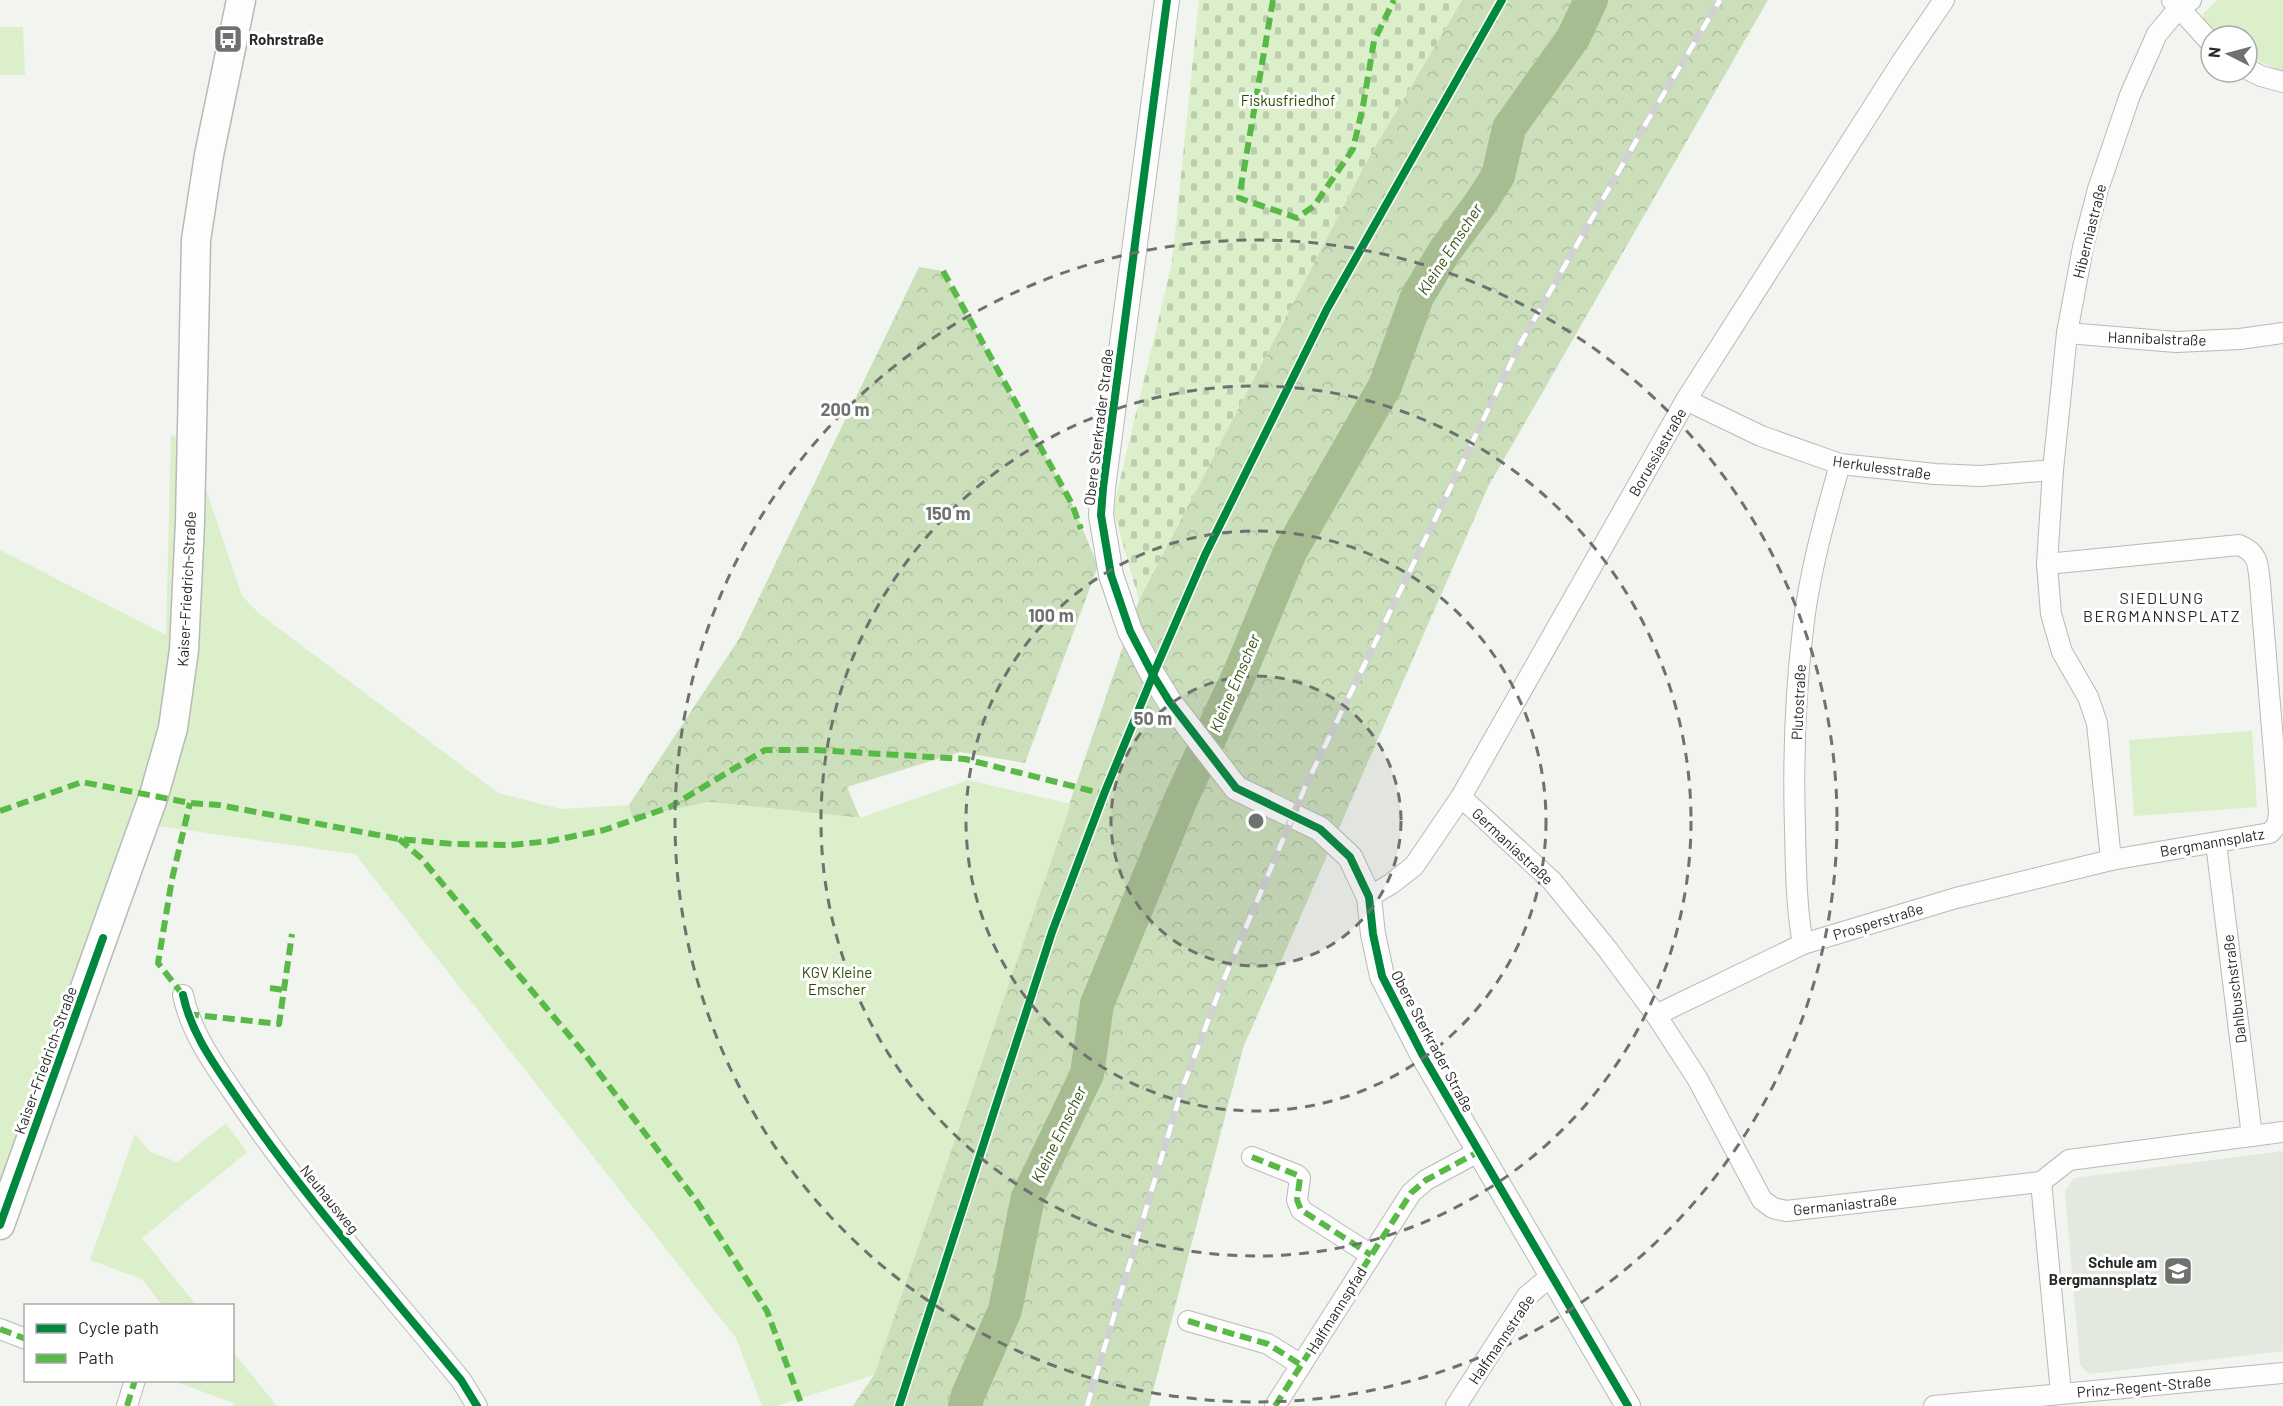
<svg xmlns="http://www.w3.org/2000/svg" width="2283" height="1406" viewBox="0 0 2283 1406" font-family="Barlow,sans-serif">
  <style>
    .built { fill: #e3e9df }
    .forest { fill: url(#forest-crowns) }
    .cemetery { fill: url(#cemetery-stones) }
    .green { fill: #dbefcb }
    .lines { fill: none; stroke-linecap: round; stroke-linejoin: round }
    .river { stroke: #a6bd92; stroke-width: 34 }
    .minor-casing { stroke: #b8bab7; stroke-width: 22 }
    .tertiary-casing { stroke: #b8bab7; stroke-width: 26 }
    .secondary-casing { stroke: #b8bab7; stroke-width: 31 }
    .minor { stroke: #fdfdfd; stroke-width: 20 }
    .tertiary { stroke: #fdfdfd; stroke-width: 24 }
    .secondary { stroke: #fdfdfd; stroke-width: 28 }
    .rail-casing { stroke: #d1d1d1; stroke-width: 7 }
    .rail { stroke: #fff; stroke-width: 4.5; stroke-dasharray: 14; stroke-linecap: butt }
    .quiet { stroke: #58b947; stroke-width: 6; stroke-dasharray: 12 6; stroke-linecap: butt }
    .cycleway-casing { stroke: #fff; stroke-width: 11 }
    .cycleway { stroke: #00873e; stroke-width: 8 }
    .ring { fill: none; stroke: #6f716e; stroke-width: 3; stroke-dasharray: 10 8 }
    .labels { text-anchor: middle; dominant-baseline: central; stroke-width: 6; stroke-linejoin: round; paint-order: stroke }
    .poi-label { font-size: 15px; font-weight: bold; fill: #292b28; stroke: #fff; text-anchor: start }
    .park-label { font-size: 15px; fill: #2b4903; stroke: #fff }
    .street-label { font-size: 15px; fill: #292b28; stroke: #fff }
    .water-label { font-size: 16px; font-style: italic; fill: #365514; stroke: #fff }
    .neighbourhood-label { font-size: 16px; letter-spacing: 1.5px; fill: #292b28; stroke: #fff }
    .centre { fill: #6f716e; stroke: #fff; stroke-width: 3 }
    .ring-label { font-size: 18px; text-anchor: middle; font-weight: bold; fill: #6f716e; stroke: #fff; stroke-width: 6; stroke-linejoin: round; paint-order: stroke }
  </style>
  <defs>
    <pattern id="forest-crowns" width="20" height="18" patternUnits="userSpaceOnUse" patternTransform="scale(1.5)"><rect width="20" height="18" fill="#cbdfbb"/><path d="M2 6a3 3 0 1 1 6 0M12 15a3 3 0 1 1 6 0" fill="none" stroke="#aec0a1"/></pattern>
    <pattern id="cemetery-stones" width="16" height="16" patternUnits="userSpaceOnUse" patternTransform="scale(1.5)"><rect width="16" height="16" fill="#dbefcb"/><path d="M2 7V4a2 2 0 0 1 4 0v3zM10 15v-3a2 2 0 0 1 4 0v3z" fill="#bccdae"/></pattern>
  </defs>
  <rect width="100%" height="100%" fill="#f2f4f0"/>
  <!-- built -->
  <path class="built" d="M2283 1151V1351L2090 1374 2080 1365 2065 1191 2074 1178Z"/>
  <!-- forest -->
  <g class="forest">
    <path d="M1462 0H1768L1488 487 1243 1048 1149 1406H853L874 1375 1139 600 1369 157Z"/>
    <path d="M919 267 943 271 1072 504 1098 566 1025 763 960 752 847 787 860 818 709 802 632 818 629 805 739 639Z"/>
  </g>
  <!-- cemetery -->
  <path class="cemetery" d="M1199 0H1462L1369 157 1139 600 1113 509 1172 263Z"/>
  <!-- green -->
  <g class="green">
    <path d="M2218 0H2283V73L2247 55V36H2219L2205 24 2203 14Z"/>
    <path d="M0 27H23L25 75H0Z"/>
    <path d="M171 435 191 445 242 596 262 616 498 793 561 809 629 805 632 818 709 802 860 818 968 780 1071 804 874 1375 776 1406H762L736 1338 355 854 128 822 0 1180V550L166 635Z"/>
    <path d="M2252 731 2257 807 2134 816 2129 740Z"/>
    <path d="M226 1123 247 1152 142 1238 196 1305H162L142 1279 90 1260 135 1134 150 1152 177 1162Z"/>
    <path d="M233 1352 277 1406H233V1403L174 1381 232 1380Z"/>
  </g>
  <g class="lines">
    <!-- river -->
    <path class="river" d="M965 1406 968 1395 1005 1310 1028 1197 1087 1074 1097 1004 1181 799 1239 675 1290 552 1385 386 1417 297 1444 252 1480 204 1498 176 1509 128 1573 38 1591 0"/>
    <!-- minor casing -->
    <g class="minor-casing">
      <g id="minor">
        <path d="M2172 0 2211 43"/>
        <path d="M2247 69 2261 76 2283 82"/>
        <path d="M2067 333 2176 342 2240 339 2283 333"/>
        <path d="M1686 400 1761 436 1840 464 1935 474 1980 476 2053 470"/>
        <path d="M1461 797 1552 881 1608 950 1656 1015 1697 1078 1762 1200 1773 1208 1786 1211 2041 1182 2069 1160 2283 1132"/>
        <path d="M2216 843 2252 1136"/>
        <path d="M2111 860 2097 723 2088 697 2062 652 2051 614 2047 564 2053 470 2067 333 2083 247 2098 189 2130 95 2157 34 2179 8 2191 0"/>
        <path d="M1369 897 1391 884 1414 866 1461 797 1686 400 1903 60 1944 0"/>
        <path d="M1803 944C1796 906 1796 868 1795 830 1793 763 1795 695 1803 629 1809 573 1825 518 1840 464"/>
        <path d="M183 995C191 1033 214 1064 235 1095 302 1195 385 1287 461 1380L477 1406"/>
        <path d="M1656 1015 1803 944 1956 898 2111 860 2270 833 2277 825 2279 813 2260 584C2258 565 2259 553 2239 545L2047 564"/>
        <path d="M1252 1157 1297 1175 1300 1178 1297 1200 1301 1210 1371 1255"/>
        <path d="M2041 1182 2061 1393"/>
        <path d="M1188 1321 1268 1344 1301 1365"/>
        <path d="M0 1329 26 1339"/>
        <path d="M127 1406 135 1380"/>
        <path d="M1275 1406 1411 1193 1426 1180 1478 1152"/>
        <path d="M1456 1406 1527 1296 1551 1276"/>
        <path d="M1934 1406 2283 1373"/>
      </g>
    </g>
    <!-- tertiary casing -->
    <g class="tertiary-casing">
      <path id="tertiary" d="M1167 0 1103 488 1101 515 1111 575 1130 631 1153 675 1169 701 1236 788 1320 829 1350 857 1369 897 1373 934 1382 976 1422 1054 1628 1406"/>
    </g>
    <!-- secondary casing -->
    <g class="secondary-casing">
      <path id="secondary" d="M0 1225 154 795 173 728 184 650 190 522 196 240 209 155 241 0"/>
    </g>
    <!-- minor -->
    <use href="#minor" class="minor"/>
    <!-- tertiary -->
    <use href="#tertiary" class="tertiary"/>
    <!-- secondary -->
    <use href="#secondary" class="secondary"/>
    <!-- rail casing -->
    <g class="rail-casing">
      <path id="rail" d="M1087 1406 1182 1089 1222 984 1306 785 1519 346 1648 120 1720 0"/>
    </g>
    <!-- rail -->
    <use href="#rail" class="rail"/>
    <!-- quiet -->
    <g class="quiet">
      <path d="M1273 0 1239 198 1297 218 1314 206 1353 149 1363 106 1374 41 1394 0"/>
      <path d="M943 271 1072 504 1081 529"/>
      <path d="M0 811 82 782 190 803 219 805 399 839 453 844 511 845 550 841 604 830 670 807 765 750H816L965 759 1104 794"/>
      <path d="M399 839 421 858 584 1053 698 1203 767 1311 802 1406"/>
      <path d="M270 988 284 990"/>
      <path d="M183 995 158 963 172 879 190 803"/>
      <path d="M187 1014 279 1024 292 934"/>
      <path d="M1252 1157 1297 1175 1300 1178 1297 1200 1301 1210 1371 1255"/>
      <path d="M1188 1321 1268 1344 1301 1365"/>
      <path d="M0 1329 26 1339"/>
      <path d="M127 1406 135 1380"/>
      <path d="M1275 1406 1411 1193 1426 1180 1478 1152"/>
    </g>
    <!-- cycleway casing -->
    <g class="cycleway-casing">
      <g id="cycleway">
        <path d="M1167 0 1103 488 1101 515 1111 575 1130 631 1153 675 1169 701 1236 788 1320 829 1350 857 1369 897 1373 934 1382 976 1422 1054 1628 1406"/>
        <path d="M183 995C191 1033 214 1064 235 1095 302 1195 385 1287 461 1380L477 1406"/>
        <path d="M0 1225 103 938"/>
        <path d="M899 1406 1052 932 1104 794 1153 675 1205 555 1327 309 1502 0"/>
      </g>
    </g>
    <!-- cycleway -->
    <use href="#cycleway" class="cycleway"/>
  </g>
  <!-- distance rings -->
  <circle cx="1256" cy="821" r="145" fill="#6f716e" fill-opacity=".12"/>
  <g class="ring">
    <circle cx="1256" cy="821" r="145"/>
    <circle cx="1256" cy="821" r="290"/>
    <circle cx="1256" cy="821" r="435"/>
    <circle cx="1256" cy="821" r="581"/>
  </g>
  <!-- icons -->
  <defs>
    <g id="bus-square" transform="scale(1.5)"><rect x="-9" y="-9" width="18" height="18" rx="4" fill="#6f716e" stroke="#fff"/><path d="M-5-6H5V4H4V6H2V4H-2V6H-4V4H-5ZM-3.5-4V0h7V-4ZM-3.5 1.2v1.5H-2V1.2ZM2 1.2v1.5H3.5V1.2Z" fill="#fff"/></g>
    <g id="school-square" transform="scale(1.5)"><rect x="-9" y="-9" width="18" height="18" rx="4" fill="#6f716e" stroke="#fff"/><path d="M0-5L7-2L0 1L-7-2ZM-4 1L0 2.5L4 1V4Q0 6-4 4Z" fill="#fff"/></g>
  </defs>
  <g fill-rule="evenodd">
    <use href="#bus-square" x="228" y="39"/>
    <use href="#school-square" x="2178" y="1271"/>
  </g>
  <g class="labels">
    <!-- poi labels -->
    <g class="poi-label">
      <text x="249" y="39">Rohrstraße</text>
      <text x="2157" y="1262" text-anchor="end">Schule am<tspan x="2157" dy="17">Bergmannsplatz</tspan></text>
    </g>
    <!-- park labels -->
    <g class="park-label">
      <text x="1288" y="100">Fiskusfriedhof</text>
      <text x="837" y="972">KGV Kleine<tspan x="837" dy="17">Emscher</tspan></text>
    </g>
    <!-- street labels -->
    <g class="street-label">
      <text transform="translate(2089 231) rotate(-76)">Hiberniastraße</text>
      <text transform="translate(2157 338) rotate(2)">Hannibalstraße</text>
      <text transform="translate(1098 427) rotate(-83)">Obere Sterkrader Straße</text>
      <text transform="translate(1657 452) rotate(-60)">Borussiastraße</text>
      <text transform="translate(1882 467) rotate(8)">Herkulesstraße</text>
      <text transform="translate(186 589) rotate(-87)">Kaiser-Friedrich-Straße</text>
      <text transform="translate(1798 702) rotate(-87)">Plutostraße</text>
      <text transform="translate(2212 842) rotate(-10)">Bergmannsplatz</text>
      <text transform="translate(1513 846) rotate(43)">Germaniastraße</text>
      <text transform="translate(1878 921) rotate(-17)">Prosperstraße</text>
      <text transform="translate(2234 989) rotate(-97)">Dahlbuschstraße</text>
      <text transform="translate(1433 1041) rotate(62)">Obere Sterkrader Straße</text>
      <text transform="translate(45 1060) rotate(-70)">Kaiser-Friedrich-Straße</text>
      <text transform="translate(330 1199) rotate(51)">Neuhausweg</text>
      <text transform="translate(1845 1204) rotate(-6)">Germaniastraße</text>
      <text transform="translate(1336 1310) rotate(-58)">Halfmannspfad</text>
      <text transform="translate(1501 1339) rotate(-56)">Halfmannstraße</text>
      <text transform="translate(2144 1386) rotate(-5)">Prinz-Regent-Straße</text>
    </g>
    <!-- water labels -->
    <g class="water-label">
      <text transform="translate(1449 249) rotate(-57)">Kleine Emscher</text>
      <text transform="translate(1234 683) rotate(-67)">Kleine Emscher</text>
      <text transform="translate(1058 1134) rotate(-64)">Kleine Emscher</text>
    </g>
    <!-- neighbourhood labels -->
    <g class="neighbourhood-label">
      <text x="2162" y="597">SIEDLUNG<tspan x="2162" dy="18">BERGMANNSPLATZ</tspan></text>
    </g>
  </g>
  <circle cx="1256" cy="821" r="9" class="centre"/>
  <g class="ring-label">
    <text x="845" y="416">200 m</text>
    <text x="948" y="520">150 m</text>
    <text x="1051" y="622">100 m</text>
    <text x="1153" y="725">50 m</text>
  </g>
  <!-- legend -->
  <rect x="24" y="1304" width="210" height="78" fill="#ffffff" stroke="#a9aaa9" stroke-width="1.5"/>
  <rect x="36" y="1324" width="30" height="9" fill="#00873e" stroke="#a9aaa9" stroke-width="1.5"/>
  <text x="78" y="1334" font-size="18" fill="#292b28">Cycle path</text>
  <rect x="36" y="1354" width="30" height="9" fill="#58b947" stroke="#a9aaa9" stroke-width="1.5"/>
  <text x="78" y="1364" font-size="18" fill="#292b28">Path</text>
  <!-- north arrow -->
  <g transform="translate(2229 54) rotate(276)"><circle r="28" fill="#ffffff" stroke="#a9aaa9" stroke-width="1.5"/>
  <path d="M0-4.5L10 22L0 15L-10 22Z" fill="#6f716e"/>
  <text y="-9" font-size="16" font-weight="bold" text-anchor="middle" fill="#292b28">N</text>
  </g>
</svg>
